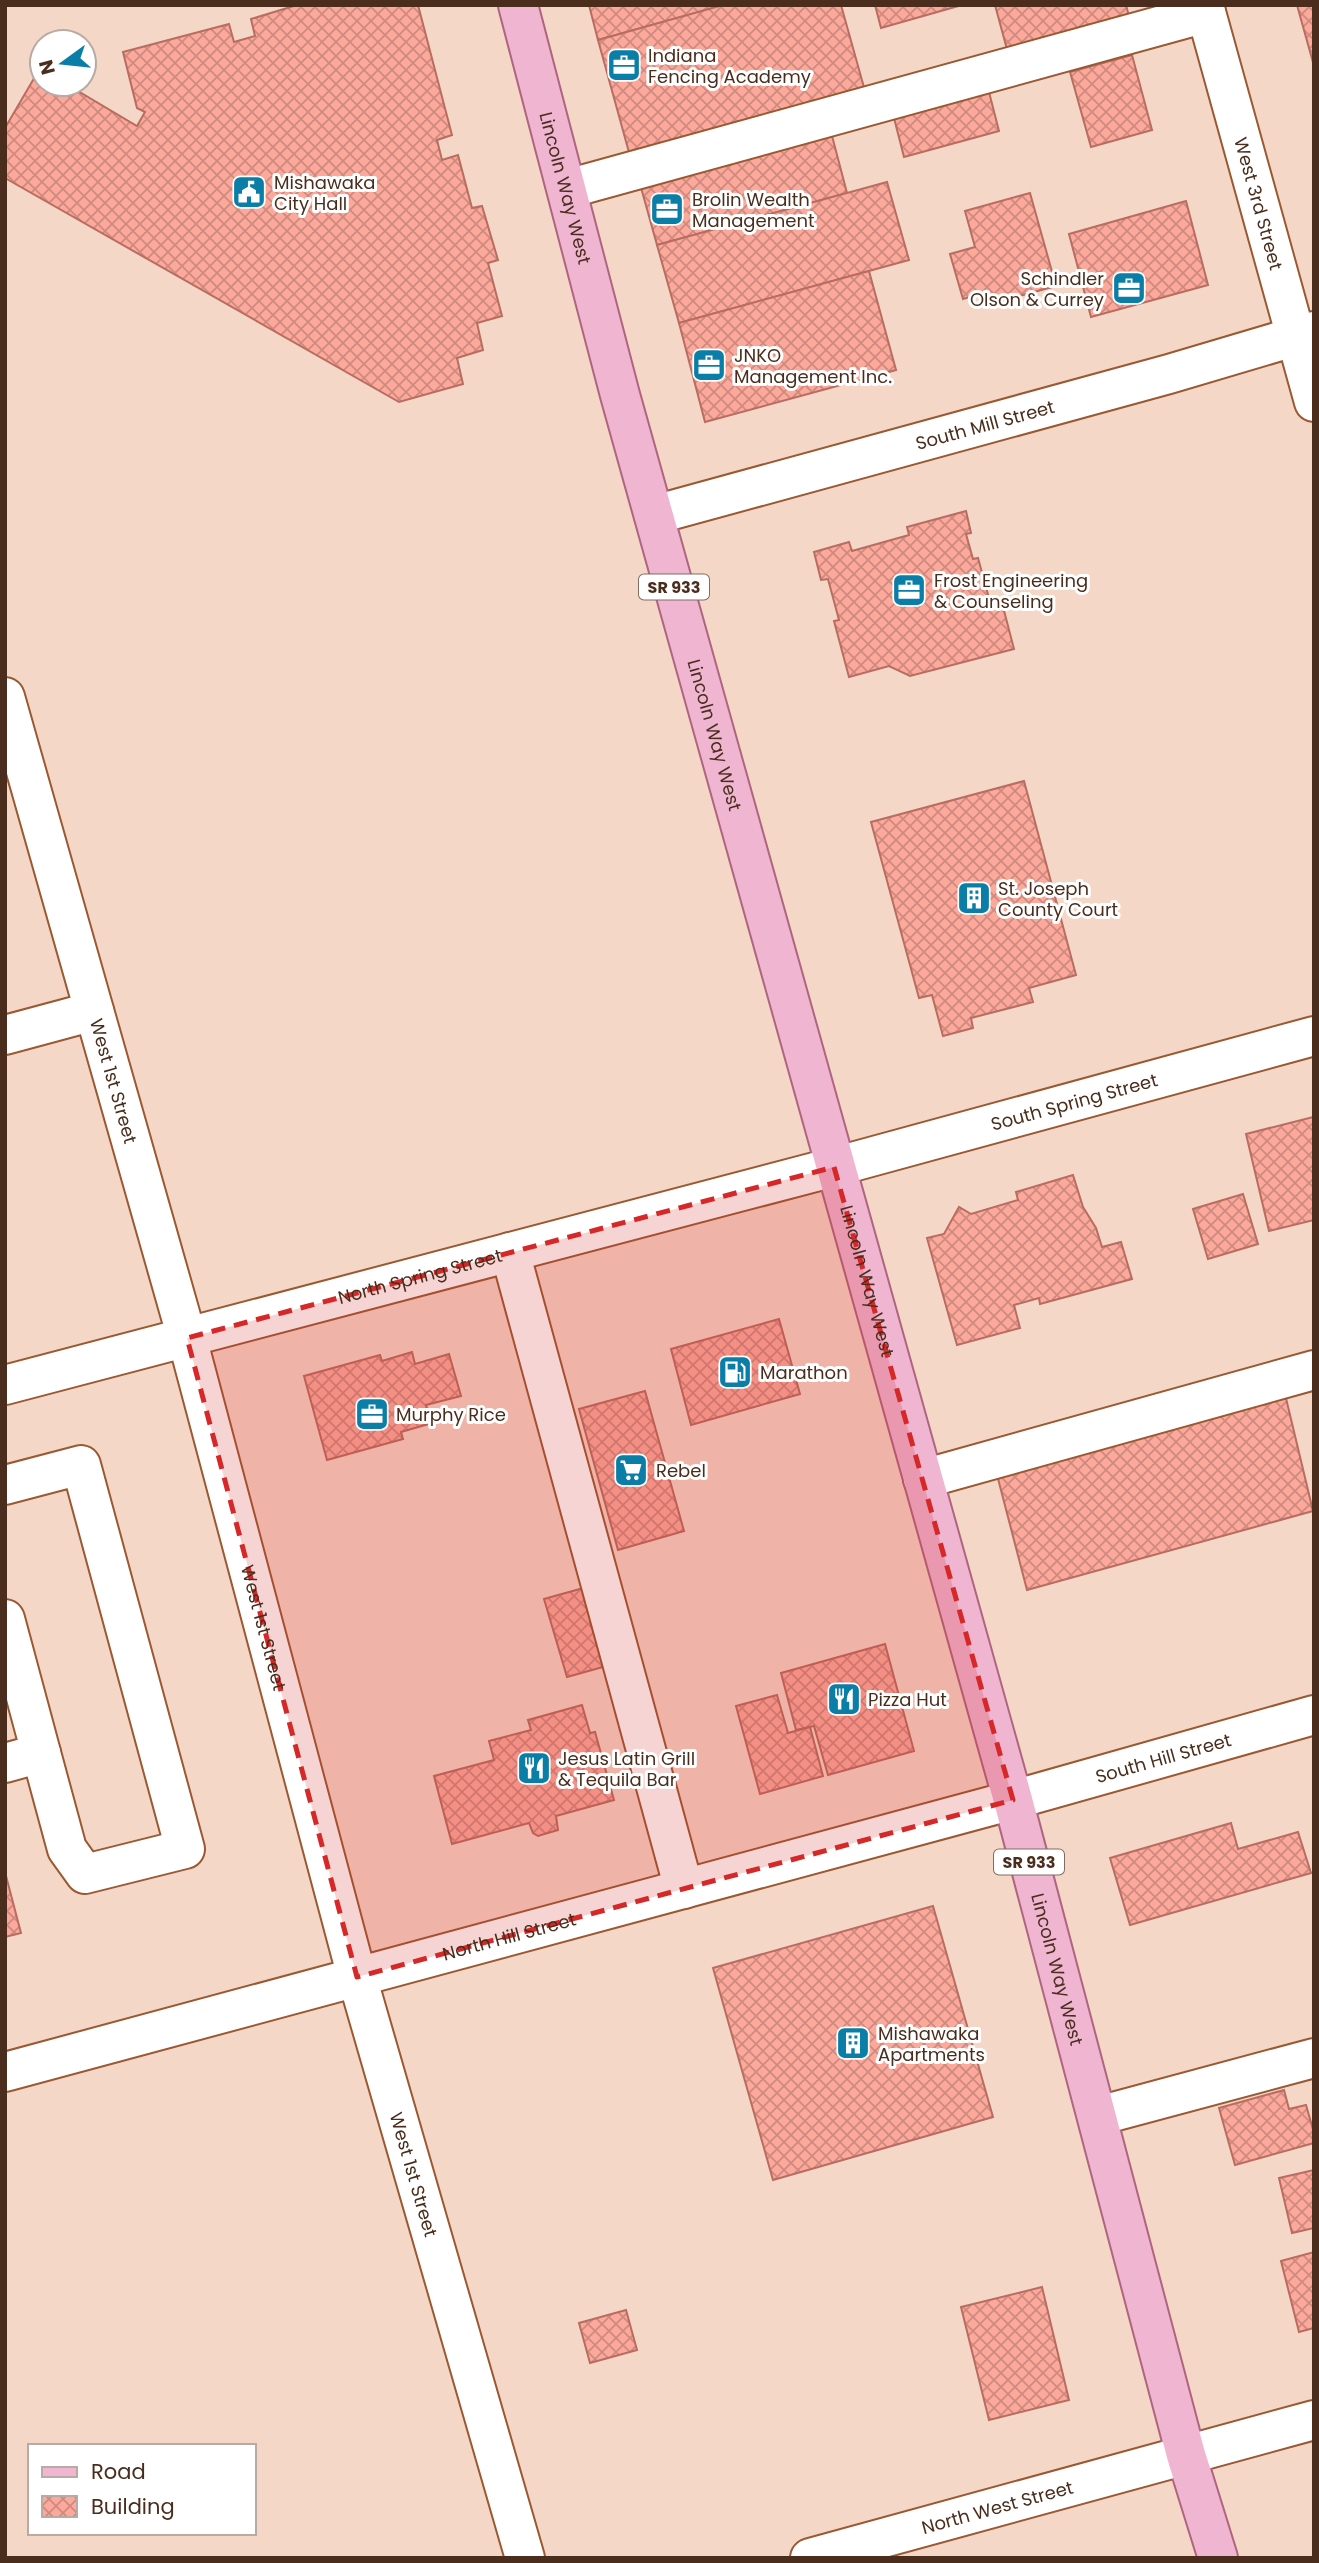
<svg xmlns="http://www.w3.org/2000/svg" width="1319" height="2563" viewBox="0 0 1319 2563" font-family="Poppins,sans-serif">
  <style>
    .building { fill: url(#building-cross-hatch); stroke: #b96c60; stroke-width: 2 }
    .lines { fill: none; stroke-linecap: round; stroke-linejoin: round }
    .minor-casing { stroke: #9a5932; stroke-width: 42 }
    .major-casing { stroke: #af657e; stroke-width: 42 }
    .minor { stroke: #fff; stroke-width: 38 }
    .major { stroke: #efb5d1; stroke-width: 38 }
    .marked { fill: #d62828; fill-opacity: 0.2; stroke: #d62828; stroke-width: 5; stroke-dasharray: 14 9; stroke-linejoin: round }
    .labels { text-anchor: middle; dominant-baseline: central; stroke-width: 6; stroke-linejoin: round; paint-order: stroke }
    .shield { fill: #fff; stroke: #806c61; stroke-width: 2 }
    .shield-label { font-size: 16px; font-weight: bold; fill: #4a2d1d }
    .poi-label { font-size: 18px; fill: #4a2d1d; stroke: #fff; text-anchor: start }
    .street-label { font-size: 18px; fill: #4a2d1d; stroke: #fff }
  </style>
  <defs>
    <pattern id="building-cross-hatch" width="8" height="8" patternUnits="userSpaceOnUse" patternTransform="scale(1.75)"><rect width="8" height="8" fill="#fca99c"/><path d="M0 0l8 8M0 8l8-8" fill="none" stroke="#ce8a7f"/></pattern>
  </defs>
  <rect width="100%" height="100%" fill="#f5d7c7"/>
  <!-- building -->
  <g class="building">
    <path d="M297 5H418L452 135 437 140 442 160 458 155 472 208 482 206 498 260 488 263 502 316 477 323 483 350 457 358 463 384 399 402 5 178V128L40 68 42 70V84H66L137 126 145 112 137 108 123 52 229 24 234 42 255 36 251 19Z"/>
    <path d="M589 5H721V6L598 40Z"/>
    <path d="M723 5H841L865 91 630 156 598 40Z"/>
    <path d="M875 5H962L881 28Z"/>
    <path d="M995 5H1126L1130 20 1008 53Z"/>
    <path d="M1297 5H1314V66Z"/>
    <path d="M1132 55 1152 130 1091 147 1070 72Z"/>
    <path d="M989 92 999 131 904 157 894 118Z"/>
    <path d="M831 132 847 193 657 245 640 184Z"/>
    <path d="M887 182 909 260 679 323 657 245Z"/>
    <path d="M1030 193 1056 286 990 304 987 292 963 299 950 254 975 247 965 211Z"/>
    <path d="M1186 201 1208 285 1091 317 1069 234Z"/>
    <path d="M869 271 896 370 705 422 679 323Z"/>
    <path d="M966 511 971 533 966 534 973 559 978 558 990 602 1001 599 1014 649 910 676 889 666 849 677 834 621 839 620 828 579 821 580 814 552 849 542 852 551 909 535 907 527Z"/>
    <path d="M1024 781 1076 975 1029 988 1033 1002 971 1018 973 1028 943 1036 932 995 919 998 871 822Z"/>
    <path d="M1313 1117 1314 1220 1269 1231 1246 1134Z"/>
    <path d="M1073 1175 1083 1207 1096 1228 1102 1247 1121 1242 1132 1279 1040 1304 1039 1298 1014 1305 1020 1328 957 1345 927 1238 944 1234 959 1207 971 1214 1018 1200 1016 1192Z"/>
    <path d="M1243 1194 1258 1244 1208 1259 1193 1209Z"/>
    <path d="M779 1319 800 1394 691 1425 671 1349Z"/>
    <path d="M412 1352 415 1364 449 1354 461 1396 426 1405 432 1423 401 1432 403 1439 327 1460 304 1376 380 1355 382 1361Z"/>
    <path d="M645 1391 684 1531 618 1550 579 1409Z"/>
    <path d="M1285 1394 1313 1511 1027 1590 996 1471Z"/>
    <path d="M587 1587 610 1665 567 1677 544 1599Z"/>
    <path d="M885 1644 914 1751 828 1775 814 1726 796 1730 781 1673Z"/>
    <path d="M777 1695 788 1733 810 1727 823 1776 760 1794 736 1706Z"/>
    <path d="M582 1705 590 1733 595 1732 614 1800 556 1816 558 1830 538 1836 533 1833 529 1823 452 1844 434 1776 494 1760 489 1741 531 1730 528 1720Z"/>
    <path d="M1231 1823 1238 1849 1298 1832 1311 1873 1130 1925 1110 1858Z"/>
    <path d="M5 1872 21 1933 5 1937Z"/>
    <path d="M933 1906 993 2117 773 2180 713 1968Z"/>
    <path d="M1284 2090 1289 2109 1306 2105 1314 2133V2143L1235 2165 1219 2108Z"/>
    <path d="M1314 2170V2228L1292 2233 1279 2178Z"/>
    <path d="M1314 2252V2328L1299 2332 1281 2261Z"/>
    <path d="M1042 2287 1069 2400 989 2420 961 2307Z"/>
    <path d="M626 2310 637 2350 590 2363 579 2323Z"/>
  </g>
  <g class="lines">
    <!-- minor casing -->
    <g class="minor-casing">
      <g id="minor">
        <path id="s1" d="M1204 5 1314 402"/>
        <path d="M567 189 1206 13"/>
        <path id="s2" d="M654 515 1169 374 1314 331"/>
        <path id="s3" d="M5 697 187 1338 357 1977 525 2558"/>
        <path d="M5 1035 94 1011"/>
        <path d="M510 1252 684 1889"/>
        <path id="s4" d="M5 1385 834 1167 1314 1036"/>
        <path d="M923 1479 1314 1370"/>
        <path d="M5 1485 81 1465 185 1849 85 1874 67 1849 41 1753"/>
        <path d="M5 1619 41 1753 5 1763"/>
        <path id="s5" d="M5 2072 1013 1800 1314 1715"/>
        <path d="M1098 2116 1314 2058"/>
        <path id="s6" d="M810 2558 1314 2420"/>
      </g>
    </g>
    <!-- major casing -->
    <g class="major-casing">
      <g id="major">
        <path id="s7" d="M518 5 620 395 1013 1800 1186 2455 1218 2558"/>
      </g>
    </g>
    <!-- minor -->
    <use href="#minor" class="minor"/>
    <!-- major -->
    <use href="#major" class="major"/>
  </g>
  <!-- marked area -->
  <path class="marked" d="M834 1167 1013 1800 357 1977 187 1338Z"/>
  <!-- icons -->
  <defs>
    <g id="office-square" transform="scale(1.75)"><rect x="-9" y="-9" width="18" height="18" rx="4" fill="#0a7ea6" stroke="#fff"/><path d="M-6-3h4V-5.5h4V-3h4V5H-6ZM-1-4.5V-3h2v-1.5ZM-6 0V1H6V0Z" fill="#fff"/></g>
    <g id="civic-square" transform="scale(1.75)"><rect x="-9" y="-9" width="18" height="18" rx="4" fill="#0a7ea6" stroke="#fff"/><path d="M-.6-6.5H3V-4.5H.6V-3L4-1V1h2V6H-6V1h2V-1L-.6-3ZM-1.2 2.5V6h2.4V2.5Z" fill="#fff"/></g>
    <g id="building-square" transform="scale(1.75)"><rect x="-9" y="-9" width="18" height="18" rx="4" fill="#0a7ea6" stroke="#fff"/><path d="M-4-6H4V6H1V3H-1V6H-4ZM-2.5-4.3h1.7v1.8h-1.7ZM.8-4.3h1.7v1.8H.8ZM-2.5-1h1.7V.8h-1.7ZM.8-1h1.7V.8H.8Z" fill="#fff"/></g>
    <g id="fuel-square" transform="scale(1.75)"><rect x="-9" y="-9" width="18" height="18" rx="4" fill="#0a7ea6" stroke="#fff"/><path d="M-5.5-6h7V0h2V4h1.3V-2.5L3-4.5l.8-.8L6-3V5H2.5V1h-1V6h-7ZM-4.2-4.7v3.2H.2V-4.7Z" fill="#fff"/></g>
    <g id="supermarket-square" transform="scale(1.75)"><rect x="-9" y="-9" width="18" height="18" rx="4" fill="#0a7ea6" stroke="#fff"/><path d="M-6-5.5h2.5l.6 2H6L4.5 2H-2.5L-4.4-4H-6ZM-1.5 3.2a1.3 1.3 0 1 0 .1 0ZM3 3.2a1.3 1.3 0 1 0 .1 0Z" fill="#fff"/></g>
    <g id="restaurant-square" transform="scale(1.75)"><rect x="-9" y="-9" width="18" height="18" rx="4" fill="#0a7ea6" stroke="#fff"/><path d="M-5-6h1v4h1v-4h1v4h1v-4h1v5L-1.5 .5V6h-2V.5L-5-1ZM5-6V6H3V1.5H1.5Q1.5-4 5-6Z" fill="#fff"/></g>
  </defs>
  <g fill-rule="evenodd">
    <use href="#office-square" x="624" y="65"/>
    <use href="#civic-square" x="249" y="192"/>
    <use href="#office-square" x="667" y="209"/>
    <use href="#office-square" x="1129" y="288"/>
    <use href="#office-square" x="709" y="365"/>
    <use href="#office-square" x="909" y="590"/>
    <use href="#building-square" x="974" y="898"/>
    <use href="#fuel-square" x="735" y="1372"/>
    <use href="#office-square" x="372" y="1414"/>
    <use href="#supermarket-square" x="631" y="1470"/>
    <use href="#restaurant-square" x="844" y="1699"/>
    <use href="#restaurant-square" x="534" y="1768"/>
    <use href="#building-square" x="853" y="2043"/>
  </g>
  <g class="labels">
    <!-- shield labels -->
    <g class="shield">
      <rect x="639" y="574.5" width="70" height="25" rx="5"/>
      <rect x="994" y="1849.5" width="70" height="25" rx="5"/>
    </g>
    <g class="shield-label">
      <text x="674" y="587">SR 933</text>
      <text x="1029" y="1862">SR 933</text>
    </g>
    <!-- poi labels -->
    <g class="poi-label">
      <text x="648" y="55">Indiana<tspan x="648" dy="21">Fencing Academy</tspan></text>
      <text x="274" y="182">Mishawaka<tspan x="274" dy="21">City Hall</tspan></text>
      <text x="692" y="199">Brolin Wealth<tspan x="692" dy="21">Management</tspan></text>
      <text x="1104" y="278" text-anchor="end">Schindler<tspan x="1104" dy="21">Olson &amp; Currey</tspan></text>
      <text x="734" y="355">JNKO<tspan x="734" dy="21">Management Inc.</tspan></text>
      <text x="934" y="580">Frost Engineering<tspan x="934" dy="21">&amp; Counseling</tspan></text>
      <text x="998" y="888">St. Joseph<tspan x="998" dy="21">County Court</tspan></text>
      <text x="760" y="1372">Marathon</text>
      <text x="396" y="1414">Murphy Rice</text>
      <text x="656" y="1470">Rebel</text>
      <text x="868" y="1699">Pizza Hut</text>
      <text x="558" y="1758">Jesus Latin Grill<tspan x="558" dy="21">&amp; Tequila Bar</tspan></text>
      <text x="878" y="2033">Mishawaka<tspan x="878" dy="21">Apartments</tspan></text>
    </g>
    <!-- street labels -->
    <g class="street-label">
      <text stroke="none"><textPath href="#s7" startOffset="189">Lincoln Way West</textPath></text>
      <text stroke="none"><textPath href="#s1" startOffset="206">West 3rd Street</textPath></text>
      <text stroke="none"><textPath href="#s2" startOffset="343">South Mill Street</textPath></text>
      <text stroke="none"><textPath href="#s7" startOffset="756">Lincoln Way West</textPath></text>
      <text stroke="none"><textPath href="#s3" startOffset="399">West 1st Street</textPath></text>
      <text stroke="none"><textPath href="#s4" startOffset="1106">South Spring Street</textPath></text>
      <text stroke="none"><textPath href="#s4" startOffset="429">North Spring Street</textPath></text>
      <text stroke="none"><textPath href="#s7" startOffset="1323">Lincoln Way West</textPath></text>
      <text stroke="none"><textPath href="#s3" startOffset="966">West 1st Street</textPath></text>
      <text stroke="none"><textPath href="#s5" startOffset="1200">South Hill Street</textPath></text>
      <text stroke="none"><textPath href="#s5" startOffset="522">North Hill Street</textPath></text>
      <text stroke="none"><textPath href="#s7" startOffset="2037">Lincoln Way West</textPath></text>
      <text stroke="none"><textPath href="#s3" startOffset="1533">West 1st Street</textPath></text>
      <text stroke="none"><textPath href="#s6" startOffset="194">North West Street</textPath></text>
    </g>
  </g>
  <!-- border -->
  <rect width="1319" height="2563" fill="none" stroke="#4a2d1d" stroke-width="14"/>
  <!-- legend -->
  <rect x="28" y="2444" width="228" height="91" fill="#ffffff" stroke="#b7aba5" stroke-width="2"/>
  <rect x="42" y="2467" width="35" height="10" fill="#efb5d1" stroke="#b7aba5" stroke-width="2"/>
  <text x="91" y="2479" font-size="21" fill="#4a2d1d">Road</text>
  <rect x="42" y="2496" width="35" height="21" fill="url(#building-cross-hatch)" stroke="#b7aba5" stroke-width="2"/>
  <text x="91" y="2514" font-size="21" fill="#4a2d1d">Building</text>
  <!-- north arrow -->
  <g transform="translate(63 63) rotate(255)"><circle r="33" fill="#ffffff" stroke="#b7aba5" stroke-width="2"/>
  <path d="M0-5L12 26L0 18L-12 26Z" fill="#0a7ea6"/>
  <text y="-10" font-size="19" font-weight="bold" text-anchor="middle" fill="#4a2d1d">N</text>
  </g>
</svg>
